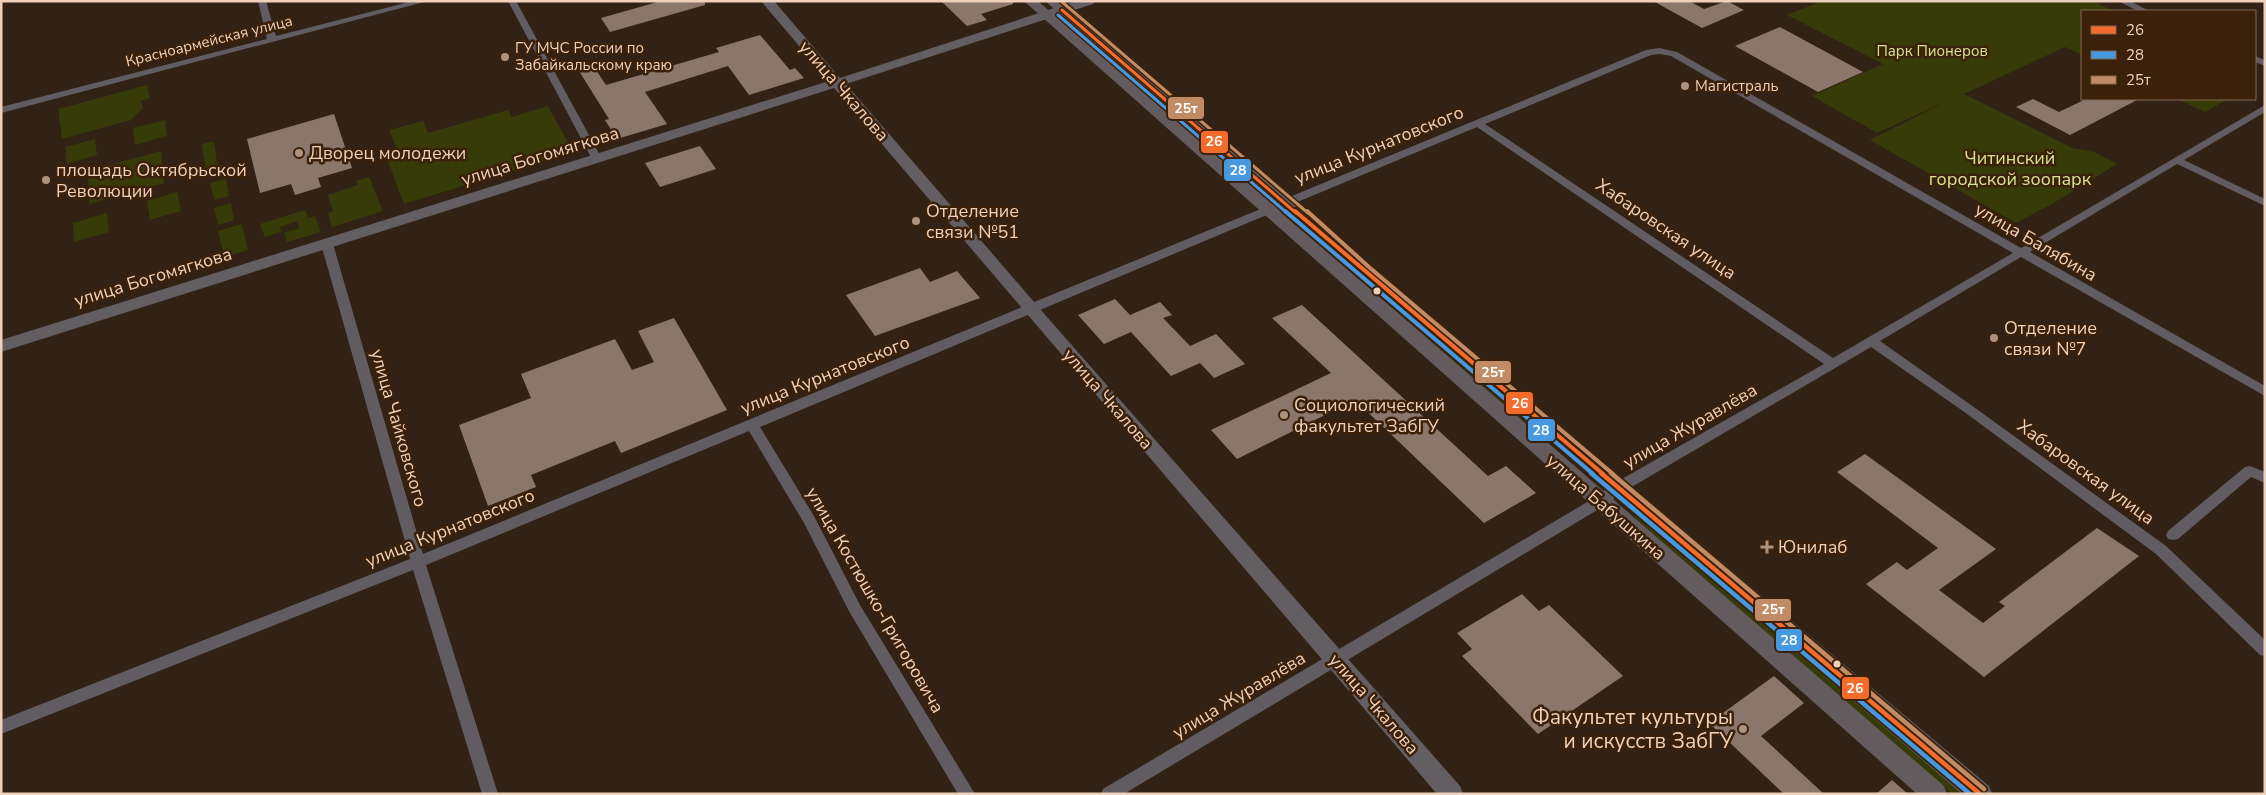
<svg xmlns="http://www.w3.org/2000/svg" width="2266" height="795" viewBox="0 0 2266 795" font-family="'Nunito Sans',sans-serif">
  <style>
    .green { fill: #363b07 }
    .building { fill: #8b766c }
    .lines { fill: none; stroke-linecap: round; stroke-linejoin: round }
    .street { fill: #615c62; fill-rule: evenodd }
    .secondary { fill: #635e62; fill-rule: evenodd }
    .primary { fill: #635b5d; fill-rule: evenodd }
    .bus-1-far2-casing { stroke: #3c210a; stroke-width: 6 }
    .bus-1-far1-casing { stroke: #3c210a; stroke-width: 8 }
    .bus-1-casing { stroke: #3c210a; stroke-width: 8 }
    .bus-2-far2-casing { stroke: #3c210a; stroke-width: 6 }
    .bus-2-far1-casing { stroke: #3c210a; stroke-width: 8 }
    .bus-2-casing { stroke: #3c210a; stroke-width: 8 }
    .bus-3-far2-casing { stroke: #3c210a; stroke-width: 6 }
    .bus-3-far1-casing { stroke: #3c210a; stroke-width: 8 }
    .bus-3-casing { stroke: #3c210a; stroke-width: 8 }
    .bus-1-far2 { stroke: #f36c2b; stroke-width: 3 }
    .bus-1-far1 { stroke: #f36c2b; stroke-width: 4 }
    .bus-1 { stroke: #f36c2b; stroke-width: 4.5 }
    .bus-2-far2 { stroke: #4699e1; stroke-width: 3 }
    .bus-2-far1 { stroke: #4699e1; stroke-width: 4 }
    .bus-2 { stroke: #4699e1; stroke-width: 4.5 }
    .bus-3-far2 { stroke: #c18c65; stroke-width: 3 }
    .bus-3-far1 { stroke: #c18c65; stroke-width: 4 }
    .bus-3 { stroke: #c18c65; stroke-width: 4.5 }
    .poi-dot { fill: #ac9381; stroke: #3c210a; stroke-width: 2 }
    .bus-dot { fill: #efd0bb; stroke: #3c210a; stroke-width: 2 }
    .labels { text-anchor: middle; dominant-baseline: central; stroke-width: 5; stroke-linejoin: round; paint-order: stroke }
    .far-street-label { font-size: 15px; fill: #efd0bb; stroke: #3c210a }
    .far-poi-label { font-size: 15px; fill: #efd0bb; stroke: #3c210a; text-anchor: start }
    .far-park-label { font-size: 15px; fill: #d3e48f; stroke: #3c210a }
    .street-label { font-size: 18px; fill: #efd0bb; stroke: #3c210a }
    .poi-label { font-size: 18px; fill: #efd0bb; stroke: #3c210a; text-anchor: start }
    .park-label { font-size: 18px; fill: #d3e48f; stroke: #3c210a }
    .near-poi-label { font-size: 21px; fill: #efd0bb; stroke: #3c210a; text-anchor: end }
    .line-badge { stroke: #3c210a; stroke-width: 2 }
    .badge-label { font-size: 14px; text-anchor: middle; font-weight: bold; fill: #fff }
  </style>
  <rect width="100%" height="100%" fill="#312215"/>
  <!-- green -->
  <g class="green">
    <path d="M1822 1H2092L2115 11H2082V55L2065 47 1964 94 2072 148 2094 152 2117 164 2052 204 2016 223 1870 140 1949 100 1877 133 1812 96 1883 64 1787 15Z"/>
    <path d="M1067 26 1097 52 1103 53 1259 187 1230 164 1219 160Z"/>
    <path d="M147 85 150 98 141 101 143 108 131 120 62 139 58 109Z"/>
    <path d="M2177 99H2228L2205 112Z"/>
    <path d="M548 106 573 152 404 204 388 161 400 157 389 130 423 121 428 133 508 110 512 117Z"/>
    <path d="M165 120 167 136 135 145 133 128Z"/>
    <path d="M95 139 97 155 67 164 65 147Z"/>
    <path d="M214 141 218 169 206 172 202 144Z"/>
    <path d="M161 151 164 183 89 204 88 171Z"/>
    <path d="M369 177 383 211 332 227 328 213 333 211 328 195 358 185 356 181Z"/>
    <path d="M226 179 229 196 214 200 210 183Z"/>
    <path d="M177 192 181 211 150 220 147 201Z"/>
    <path d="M231 203 234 220 218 225 214 208Z"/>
    <path d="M305 210 308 218 315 216 321 232 287 242 284 233 299 228 297 221 280 227 281 232 265 237 260 224Z"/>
    <path d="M107 213 109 232 74 242 73 223Z"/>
    <path d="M1289 219 1322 245 1331 248 1536 427 1522 420Z"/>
    <path d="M242 224 248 250 224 257 218 231Z"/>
    <path d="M1640 514 1966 794H1952L1634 517Z"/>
  </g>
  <!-- building -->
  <g class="building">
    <path d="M661 1H705V5L610 32 601 18Z"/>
    <path d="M941 1H1013V4L981 14 987 20 967 26Z"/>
    <path d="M1653 1H1689L1704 9 1727 1 1744 10 1702 28Z"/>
    <path d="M1780 27 1863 72 1818 92 1735 46Z"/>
    <path d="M760 35 790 70 795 68 804 78 749 95 728 66 645 92 667 124 617 139 605 120 609 119 579 71 594 67 606 85 719 52 716 48Z"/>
    <path d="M2033 99 2059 112 2086 99H2139L2070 135 2016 107Z"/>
    <path d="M334 114 352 168 318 178 321 187 295 195 291 184 260 193 247 139Z"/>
    <path d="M700 146 716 169 660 187 645 163Z"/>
    <path d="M920 268 930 282 957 271 980 298 875 336 846 295Z"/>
    <path d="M1115 299 1130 315 1160 302 1172 315 1163 318 1190 346 1216 334 1245 364 1214 378 1200 363 1171 376 1131 332 1104 344 1078 315Z"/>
    <path d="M1302 305 1488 476 1506 466 1536 493 1484 523 1355 400 1237 459 1211 430 1331 373 1272 318Z"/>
    <path d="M674 318 727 410 621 453 615 441 531 475 536 487 488 506 459 425 531 398 521 374 615 339 632 370 654 362 638 331Z"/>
    <path d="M1865 454 1996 549 1939 590 1983 623 2005 606 1999 602 2097 528 2139 556 1984 677 1866 584 1897 562 1907 570 1938 548 1837 472Z"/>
    <path d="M1522 594 1539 611 1549 605 1623 676 1538 734 1462 656 1472 649 1457 633Z"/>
    <path d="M1774 676 1804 703 1761 736 1824 794H1784L1709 723Z"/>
    <path d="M1892 780 1908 794H1876Z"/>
  </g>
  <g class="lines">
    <!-- street -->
    <g class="street">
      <path d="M258 1H266L276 36 413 1H428L1 113V107L267 39Z"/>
      <path d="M508 1H516L602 159 601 161 597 162 592 159Z"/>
      <path d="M2118 1H2130L2149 11H2138Z"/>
      <path d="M1659 48 1677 52 2021 248 2265 105V112L2184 160 2265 199V206L2177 164 2030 252 2265 386V396L2021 257 1880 341 1971 405 2166 546 2265 640V656L2260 655 2156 554 1963 411 1871 347 1623 492 1604 506 1124 794H1101L1103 789 1594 498 1613 484 1824 364 1477 127 760 427 814 516 860 605 975 794H958L850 613 804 523 749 431 426 565 498 794H482L413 570 1 734V720L410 559 321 244 323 242H331L333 244 423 554 1646 50ZM1659 54 1671 56 2013 253 1833 358 1485 124 1651 55Z"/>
      <path d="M2255 56 2265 60V66L2255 62Z"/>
      <path d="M2250 466 2265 472V483L2251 477 2178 539 2173 540 2168 539 2166 535 2168 531 2245 467Z"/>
    </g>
    <!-- secondary -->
    <path class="secondary" d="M761 1H774L840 78 1076 1H1095L1093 4 846 84 1047 317 1460 786 1463 794H1437L834 88 1 352V340L829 81Z"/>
    <!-- primary -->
    <g class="primary">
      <path d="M1024 1H1038L1944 786 1947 794H1917Z"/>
      <path d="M1045 1H1059L1372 269 1989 786 1992 794H1962L1360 277 1300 223Z"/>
    </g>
    <!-- bus-1-far2 casing -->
    <g class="bus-1-far2-casing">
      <path id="bus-1-far2" d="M1062 10 1296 213"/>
    </g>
    <!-- bus-1-far1 casing -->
    <g class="bus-1-far1-casing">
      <path id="bus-1-far1" d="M1295 211 1603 474"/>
    </g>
    <!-- bus-1 casing -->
    <g class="bus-1-casing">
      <path id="bus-1" d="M1601 473 1980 794"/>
    </g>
    <!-- bus-2-far2 casing -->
    <g class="bus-2-far2-casing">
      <path id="bus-2-far2" d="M1058 15 1287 213"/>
    </g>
    <!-- bus-2-far1 casing -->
    <g class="bus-2-far1-casing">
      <path id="bus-2-far1" d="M1285 211 1593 474"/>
    </g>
    <!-- bus-2 casing -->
    <g class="bus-2-casing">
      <path id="bus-2" d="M1591 473 1970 794"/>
    </g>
    <!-- bus-3-far2 casing -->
    <g class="bus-3-far2-casing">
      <path id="bus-3-far2" d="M1061 1 1308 213"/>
    </g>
    <!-- bus-3-far1 casing -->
    <g class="bus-3-far1-casing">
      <path id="bus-3-far1" d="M1307 211 1370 268 1613 474"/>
    </g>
    <!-- bus-3 casing -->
    <g class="bus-3-casing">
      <path id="bus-3" d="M1611 473 1984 789"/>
    </g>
    <!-- bus-1-far2 -->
    <use href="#bus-1-far2" class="bus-1-far2"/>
    <!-- bus-1-far1 -->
    <use href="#bus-1-far1" class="bus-1-far1"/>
    <!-- bus-1 -->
    <use href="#bus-1" class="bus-1"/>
    <!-- bus-2-far2 -->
    <use href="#bus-2-far2" class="bus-2-far2"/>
    <!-- bus-2-far1 -->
    <use href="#bus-2-far1" class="bus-2-far1"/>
    <!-- bus-2 -->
    <use href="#bus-2" class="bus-2"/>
    <!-- bus-3-far2 -->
    <use href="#bus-3-far2" class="bus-3-far2"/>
    <!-- bus-3-far1 -->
    <use href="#bus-3-far1" class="bus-3-far1"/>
    <!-- bus-3 -->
    <use href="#bus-3" class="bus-3"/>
  </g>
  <!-- markers -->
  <g class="poi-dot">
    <circle cx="505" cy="57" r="5"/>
    <circle cx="1685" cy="86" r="5"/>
    <circle cx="299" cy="153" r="5"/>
    <circle cx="46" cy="180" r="5"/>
    <circle cx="916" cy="221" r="5"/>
    <circle cx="1994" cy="338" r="5"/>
    <circle cx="1284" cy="415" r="5"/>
    <path d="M1764.5 539.5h5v5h5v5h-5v5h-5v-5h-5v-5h5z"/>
    <circle cx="1743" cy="729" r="5"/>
  </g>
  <g class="bus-dot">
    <circle cx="1377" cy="291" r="4.5"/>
    <circle cx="1837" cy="664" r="4.5"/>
  </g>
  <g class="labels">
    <!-- far-street labels -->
    <g class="far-street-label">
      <text transform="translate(209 41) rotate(-14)">Красноармейская улица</text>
    </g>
    <!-- far-poi labels -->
    <g class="far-poi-label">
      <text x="515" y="48">ГУ МЧС России по<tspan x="515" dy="17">Забайкальскому краю</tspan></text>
      <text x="1695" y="86">Магистраль</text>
    </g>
    <!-- far-park labels -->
    <g class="far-park-label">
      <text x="1932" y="51">Парк Пионеров</text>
    </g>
    <!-- street labels -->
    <g class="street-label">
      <text transform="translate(844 91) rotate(49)">улица Чкалова</text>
      <text transform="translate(1379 145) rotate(-22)">улица Курнатовского</text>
      <text transform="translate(540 156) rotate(-17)">улица Богомягкова</text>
      <text transform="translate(1666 229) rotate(34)">Хабаровская улица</text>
      <text transform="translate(2036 242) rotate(30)">улица Балябина</text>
      <text transform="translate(153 277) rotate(-17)">улица Богомягкова</text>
      <text transform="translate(825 375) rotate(-22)">улица Курнатовского</text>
      <text transform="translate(1108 399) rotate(49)">улица Чкалова</text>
      <text transform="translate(1690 426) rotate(-30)">улица Журавлёва</text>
      <text transform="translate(399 428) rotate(74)">улица Чайковского</text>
      <text transform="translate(2086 472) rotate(36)">Хабаровская улица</text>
      <text transform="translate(1606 507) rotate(41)">улица Бабушкина</text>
      <text transform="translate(450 528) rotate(-22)">улица Курнатовского</text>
      <text transform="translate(875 600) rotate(60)">улица Костюшко-Григоровича</text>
      <text transform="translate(1239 695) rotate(-31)">улица Журавлёва</text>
      <text transform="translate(1374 704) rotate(49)">улица Чкалова</text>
    </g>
    <!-- poi labels -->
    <g class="poi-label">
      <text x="309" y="153">Дворец молодежи</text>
      <text x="56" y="170">площадь Октябрьской<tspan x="56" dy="21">Революции</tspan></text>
      <text x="926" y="211">Отделение<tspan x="926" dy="21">связи №51</tspan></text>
      <text x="2004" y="328">Отделение<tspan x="2004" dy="21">связи №7</tspan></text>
      <text x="1294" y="405">Социологический<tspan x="1294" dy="21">факультет ЗабГУ</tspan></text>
      <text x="1778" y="547">Юнилаб</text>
    </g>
    <!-- park labels -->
    <g class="park-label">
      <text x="2010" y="158">Читинский<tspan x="2010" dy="21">городской зоопарк</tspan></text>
    </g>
    <!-- near-poi labels -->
    <g class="near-poi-label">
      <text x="1733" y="717">Факультет культуры<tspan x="1733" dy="24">и искусств ЗабГУ</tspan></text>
    </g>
  </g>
  <g class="line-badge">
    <rect x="1167" y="96" width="38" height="24" rx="5" fill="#c18c65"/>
    <rect x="1200" y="130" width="29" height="24" rx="5" fill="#f36c2b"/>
    <rect x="1223" y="158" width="29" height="24" rx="5" fill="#4699e1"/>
    <rect x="1474" y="360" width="38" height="24" rx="5" fill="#c18c65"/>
    <rect x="1505" y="391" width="29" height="24" rx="5" fill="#f36c2b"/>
    <rect x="1527" y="418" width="29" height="24" rx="5" fill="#4699e1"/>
    <rect x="1754" y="598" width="38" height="24" rx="5" fill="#c18c65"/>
    <rect x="1775" y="628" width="28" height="24" rx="5" fill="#4699e1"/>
    <rect x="1841" y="676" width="29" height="24" rx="5" fill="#f36c2b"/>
  </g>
  <g class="badge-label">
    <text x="1186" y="113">25т</text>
    <text x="1214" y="146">26</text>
    <text x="1238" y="175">28</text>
    <text x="1493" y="377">25т</text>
    <text x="1520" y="408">26</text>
    <text x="1541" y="435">28</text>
    <text x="1773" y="614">25т</text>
    <text x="1789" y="645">28</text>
    <text x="1855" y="693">26</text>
  </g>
  <!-- border -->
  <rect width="2266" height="795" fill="none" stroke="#efd0bb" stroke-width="5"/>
  <!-- legend -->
  <rect x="2081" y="10" width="175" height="90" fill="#3c210a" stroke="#846751"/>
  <rect x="2091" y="26" width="25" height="8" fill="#f36c2b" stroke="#846751"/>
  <text x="2126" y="35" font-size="15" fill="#efd0bb">26</text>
  <rect x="2091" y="51" width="25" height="8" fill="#4699e1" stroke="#846751"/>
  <text x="2126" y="60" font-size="15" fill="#efd0bb">28</text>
  <rect x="2091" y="76" width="25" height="8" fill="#c18c65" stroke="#846751"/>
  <text x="2126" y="85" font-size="15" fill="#efd0bb">25т</text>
</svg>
